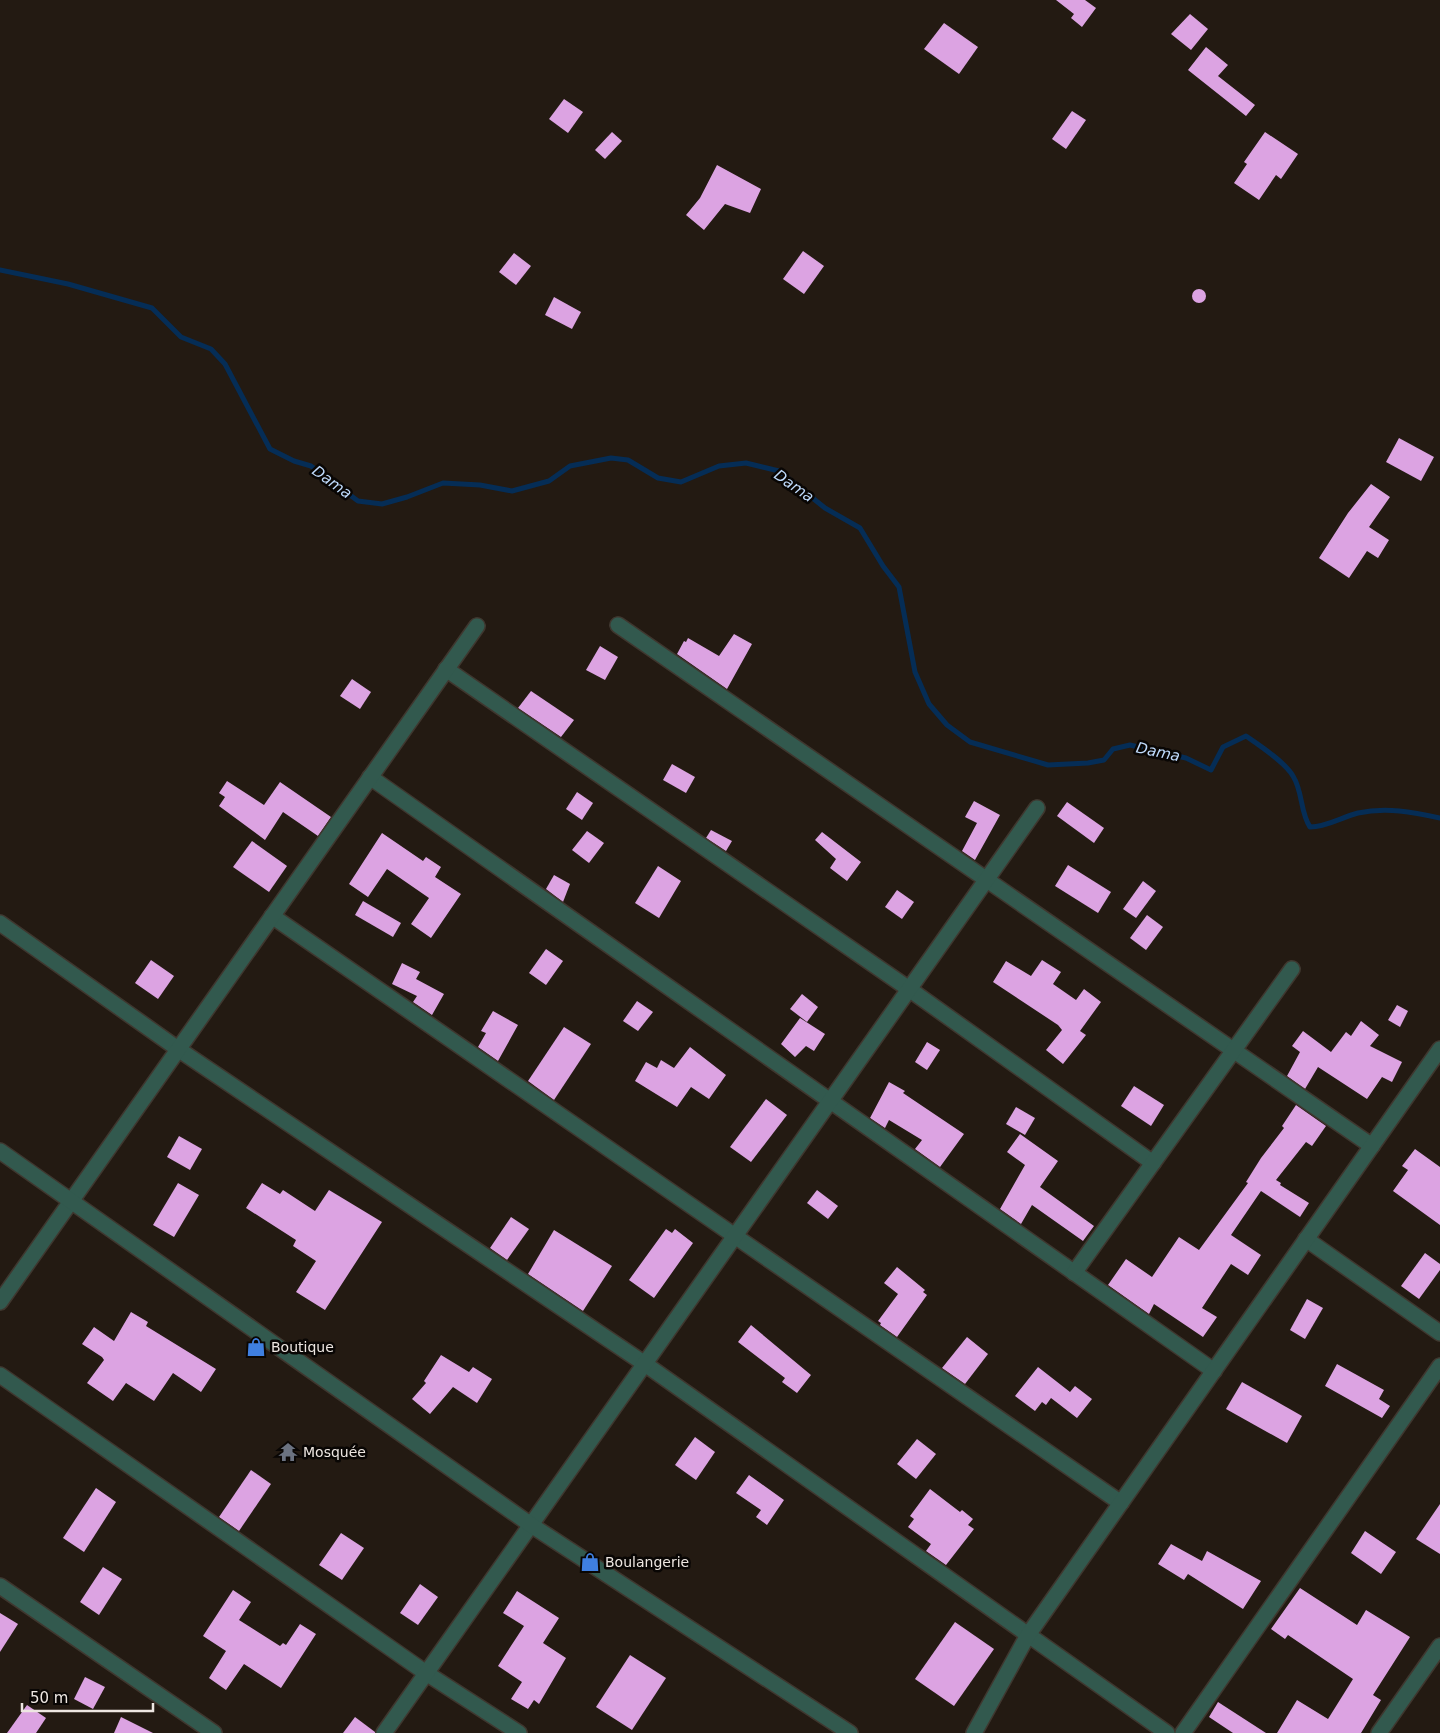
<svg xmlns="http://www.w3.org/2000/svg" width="1440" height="1733" viewBox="0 0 1440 1733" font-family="'DejaVu Sans',sans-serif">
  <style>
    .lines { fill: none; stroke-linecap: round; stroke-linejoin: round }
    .stream { stroke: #052d56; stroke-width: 5 }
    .building { fill: #dca3e2 }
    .minor-casing { stroke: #3f372f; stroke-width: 18 }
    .tertiary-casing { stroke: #3f372f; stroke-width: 18 }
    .minor { stroke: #32594e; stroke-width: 15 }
    .tertiary { stroke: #32594e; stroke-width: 15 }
    .labels { text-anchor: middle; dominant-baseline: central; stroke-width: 5; stroke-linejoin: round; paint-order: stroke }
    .poi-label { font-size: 14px; fill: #ede6e1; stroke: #090604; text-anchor: start }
    .water-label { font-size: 15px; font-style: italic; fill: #bfdafb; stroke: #090604 }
  </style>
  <rect width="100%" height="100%" fill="#231a12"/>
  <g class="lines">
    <!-- stream -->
    <path class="stream" d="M0 270 68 284 152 308 181 337 211 349 225 364 270 449 294 461 311 466 358 501 382 504 407 497 443 483 480 485 512 491 549 481 570 466 611 458 628 460 658 478 681 482 719 466 746 463 779 471 825 508 860 528 883 566 899 587 915 672 929 704 947 725 970 742 1048 765 1088 763 1104 760 1113 749 1130 745 1151 750 1186 758 1211 770 1223 747 1246 736C1259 745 1285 762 1293 776 1303 792 1300 812 1310 827 1327 827 1342 817 1358 813 1386 807 1413 812 1440 818"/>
  </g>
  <!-- building -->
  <g class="building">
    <path d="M1056 0H1085L1096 8 1082 27 1071 18 1074 14Z"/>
    <path d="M1190 14 1208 29 1191 50 1171 34Z"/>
    <path d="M944 23 978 47 959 74 924 49Z"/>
    <path d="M1206 47 1228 65 1218 76 1255 105 1246 116 1188 70Z"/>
    <path d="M564 99 583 112 568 133 549 119Z"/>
    <path d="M1072 111 1086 120 1066 149 1052 139Z"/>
    <path d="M612 132 622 141 605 159 595 150Z"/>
    <path d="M1265 132 1298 154 1281 179 1276 175 1259 200 1234 183 1247 164 1244 162Z"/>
    <path d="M717 165 761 189 750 213 725 204 704 230 686 215 700 198Z"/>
    <path d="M803 251 824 266 804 294 783 279Z"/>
    <path d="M514 253 531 266 516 285 499 272Z"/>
    <circle cx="1199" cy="296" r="7"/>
    <path d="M554 297 581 312 572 329 545 315Z"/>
    <path d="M1399 438 1434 457 1421 481 1386 462Z"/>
    <path d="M1371 484 1390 497 1369 527 1389 540 1378 558 1367 551 1349 578 1319 558 1348 513Z"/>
    <path d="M734 634 752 644 727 689 677 654 684 641 686 642 688 638 719 656Z"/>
    <path d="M600 646 618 657 605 680 586 670Z"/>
    <path d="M352 679 371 692 360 709 340 696Z"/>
    <path d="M531 691 574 720 561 737 518 708Z"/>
    <path d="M672 764 695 777 686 793 663 780Z"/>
    <path d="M227 781 264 805 280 782 331 817 318 836 283 812 265 840 219 806 225 797 219 793Z"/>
    <path d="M577 792 593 803 582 820 566 809Z"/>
    <path d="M974 801 1000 815 975 860 962 851 977 823 965 817Z"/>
    <path d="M1067 802 1104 828 1094 843 1057 816Z"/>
    <path d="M711 830 732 841 726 851 706 838Z"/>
    <path d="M587 831 604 843 589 863 572 850Z"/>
    <path d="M822 832 861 862 847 881 830 868 836 859 815 840Z"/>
    <path d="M382 833 423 861 426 857 441 867 435 877 461 894 431 938 411 924 429 898 387 869 368 897 349 884Z"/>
    <path d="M252 841 287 866 269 892 233 867Z"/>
    <path d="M1068 865 1111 892 1098 913 1055 886Z"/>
    <path d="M658 866 681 881 659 918 635 903Z"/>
    <path d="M554 875 570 884 563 902 546 889Z"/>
    <path d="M1143 881 1156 891 1136 918 1123 909Z"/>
    <path d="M897 890 914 902 902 919 885 907Z"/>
    <path d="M363 901 401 923 393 937 355 915Z"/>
    <path d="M1147 915 1163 927 1146 950 1130 938Z"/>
    <path d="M546 949 563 961 546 985 529 973Z"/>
    <path d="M151 960 174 976 158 999 135 983Z"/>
    <path d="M1042 960 1061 972 1053 984 1076 1000 1084 989 1101 1002 1080 1031 1086 1035 1063 1064 1046 1050 1062 1030 1058 1025 993 982 1006 961 1031 976Z"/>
    <path d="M402 963 420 972 416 979 444 994 432 1015 413 1002 417 996 392 984Z"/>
    <path d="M802 994 818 1007 807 1022 790 1009Z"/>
    <path d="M637 1001 653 1012 638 1031 623 1021Z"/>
    <path d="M1397 1005 1408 1011 1400 1027 1388 1020Z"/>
    <path d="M493 1011 518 1025 498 1061 478 1047 486 1033 481 1031Z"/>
    <path d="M800 1018 825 1034 814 1051 806 1046 795 1057 781 1044Z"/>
    <path d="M1361 1021 1379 1035 1370 1046 1402 1062 1392 1082 1382 1077 1367 1099 1318 1067 1305 1089 1287 1076 1300 1052 1292 1046 1303 1031 1331 1052 1346 1032 1351 1036Z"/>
    <path d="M564 1027 591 1044 554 1100 528 1081Z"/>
    <path d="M927 1042 940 1050 927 1070 915 1062Z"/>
    <path d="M690 1047 726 1075 709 1099 691 1087 677 1107 635 1081 646 1062 657 1068 661 1060 674 1068Z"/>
    <path d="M889 1082 905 1091 903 1093 964 1134 940 1167 915 1149 922 1140 889 1120 885 1128 870 1118Z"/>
    <path d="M1134 1086 1164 1105 1151 1126 1121 1106Z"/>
    <path d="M766 1099 787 1115 751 1162 730 1147Z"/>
    <path d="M1296 1105 1326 1126 1312 1146 1306 1142 1276 1180 1281 1183 1280 1185 1309 1203 1300 1217 1261 1191 1231 1235 1261 1255 1248 1275 1231 1264 1202 1308 1217 1317 1203 1337 1154 1304 1149 1314 1108 1285 1126 1259 1152 1277 1179 1237 1199 1250 1248 1183 1246 1182 1261 1158 1284 1128 1282 1126Z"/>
    <path d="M1016 1107 1035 1118 1025 1135 1006 1124Z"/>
    <path d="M1020 1134 1058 1161 1040 1187 1094 1226 1083 1241 1032 1205 1021 1224 1000 1209 1025 1165 1007 1152Z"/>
    <path d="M179 1136 202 1149 190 1170 167 1157Z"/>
    <path d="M1415 1149 1440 1167V1225L1393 1191 1408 1170 1402 1166Z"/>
    <path d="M178 1183 199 1195 174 1237 153 1225Z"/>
    <path d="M262 1183 280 1194 283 1190 315 1211 329 1190 382 1222 325 1310 296 1292 316 1261 293 1246 296 1240 246 1208Z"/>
    <path d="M817 1190 838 1206 828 1219 807 1203Z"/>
    <path d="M511 1217 529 1229 507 1260 490 1248Z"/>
    <path d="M666 1229 672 1233 675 1229 693 1243 654 1298 629 1280Z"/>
    <path d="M554 1230 612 1266 583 1311 528 1274Z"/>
    <path d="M1425 1253 1440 1264V1270L1419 1299 1401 1286Z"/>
    <path d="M897 1267 925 1290 923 1292 927 1295 897 1337 880 1325 881 1323 878 1321 898 1294 884 1283Z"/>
    <path d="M1307 1299 1323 1308 1305 1339 1290 1330Z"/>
    <path d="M131 1312 148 1322 146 1326 216 1369 201 1392 173 1373 154 1401 126 1383 113 1401 87 1383 104 1360 102 1357 82 1344 94 1327 114 1341Z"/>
    <path d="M751 1325 811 1375 797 1393 782 1382 785 1378 738 1342Z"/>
    <path d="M967 1337 988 1354 965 1384 942 1368Z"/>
    <path d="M441 1355 469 1372 473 1367 492 1379 477 1403 453 1387 430 1414 412 1399 426 1383 424 1381Z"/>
    <path d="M1337 1364 1384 1390 1379 1399 1390 1406 1382 1418 1325 1386Z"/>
    <path d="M1038 1367 1070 1392 1075 1386 1092 1399 1077 1418 1051 1398 1046 1405 1042 1402 1035 1411 1015 1396Z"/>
    <path d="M1242 1382 1302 1416 1287 1443 1226 1409Z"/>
    <path d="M695 1437 715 1452 696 1480 675 1465Z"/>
    <path d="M917 1439 936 1454 916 1479 897 1464Z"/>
    <path d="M251 1470 271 1484 239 1531 219 1517Z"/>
    <path d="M749 1475 784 1500 767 1525 756 1517 761 1510 736 1493Z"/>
    <path d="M96 1488 116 1502 84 1552 63 1538Z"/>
    <path d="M930 1489 960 1512 962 1510 973 1519 968 1525 974 1529 946 1565 926 1551 931 1544 908 1527 914 1519 910 1516Z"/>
    <path d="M1440 1504V1554L1416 1539Z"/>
    <path d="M1365 1531 1396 1552 1381 1574 1351 1553Z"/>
    <path d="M341 1533 364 1548 342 1580 319 1565Z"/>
    <path d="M1171 1544 1202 1561 1207 1551 1261 1581 1243 1609 1188 1574 1184 1580 1158 1564Z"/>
    <path d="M103 1567 122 1579 99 1615 80 1602Z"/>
    <path d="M420 1584 438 1597 418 1625 400 1613Z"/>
    <path d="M1300 1588 1357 1625 1366 1610 1410 1637 1373 1695 1381 1700 1361 1733H1277L1297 1700 1328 1719 1353 1679 1288 1635 1285 1639 1271 1629Z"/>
    <path d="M233 1590 251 1602 239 1620 280 1646 283 1643 286 1645 300 1624 316 1634 281 1688 244 1664 226 1690 209 1678 226 1651 203 1636Z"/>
    <path d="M517 1591 559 1618 543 1643 566 1658 539 1704 534 1700 528 1709 511 1699 522 1682 498 1666 524 1626 503 1613Z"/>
    <path d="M0 1613 18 1624 0 1652Z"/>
    <path d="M955 1622 994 1649 954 1706 915 1679Z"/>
    <path d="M630 1655 666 1678 632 1730 596 1707Z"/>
    <path d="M85 1677 105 1687 93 1709 74 1699Z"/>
    <path d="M1218 1702 1266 1733H1233L1209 1717Z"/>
    <path d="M27 1705 46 1718 36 1733H7Z"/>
    <path d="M121 1717 153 1733H114Z"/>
    <path d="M355 1717 375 1732V1733H343Z"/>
  </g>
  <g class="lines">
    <!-- minor casing -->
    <g class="minor-casing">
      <g id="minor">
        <path d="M618 625 1372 1146"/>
        <path d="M446 669 909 989 1153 1163"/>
        <path d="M370 777 1214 1371"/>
        <path d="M272 916 1121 1503"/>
        <path d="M0 923 178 1049 645 1364 1167 1733"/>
        <path d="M1306 1239 1440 1333"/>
        <path d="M1074 1273 1292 969"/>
        <path d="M0 1302 477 626"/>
        <path d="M0 1375 426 1673 519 1733"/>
        <path d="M0 1586 214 1733"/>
        <path d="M384 1733 1037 808"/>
        <path d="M974 1733 1028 1635 1440 1049"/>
        <path d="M1183 1733 1440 1366"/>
        <path d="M1379 1733 1440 1646"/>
      </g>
    </g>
    <!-- tertiary casing -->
    <g class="tertiary-casing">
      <path id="tertiary" d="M0 1151 531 1525 850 1733"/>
    </g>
    <!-- minor -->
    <use href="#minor" class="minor"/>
    <!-- tertiary -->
    <use href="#tertiary" class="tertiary"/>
  </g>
  <!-- icons -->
  <defs>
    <g id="shop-bare" transform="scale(1.5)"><path d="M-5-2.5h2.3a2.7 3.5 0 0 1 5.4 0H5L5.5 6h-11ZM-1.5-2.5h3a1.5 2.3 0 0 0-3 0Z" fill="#3f7fe0" stroke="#090604" stroke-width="2.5" paint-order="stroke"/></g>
    <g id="temple-bare" transform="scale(1.5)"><path d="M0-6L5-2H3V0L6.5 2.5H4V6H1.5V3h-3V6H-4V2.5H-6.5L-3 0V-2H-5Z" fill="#6b7280" stroke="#090604" stroke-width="2.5" paint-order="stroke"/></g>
  </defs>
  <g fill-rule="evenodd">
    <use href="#shop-bare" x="256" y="1347"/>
    <use href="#temple-bare" x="288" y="1452"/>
    <use href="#shop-bare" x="590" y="1562"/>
  </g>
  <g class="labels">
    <!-- poi labels -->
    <g class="poi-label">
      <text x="271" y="1347">Boutique</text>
      <text x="303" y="1452">Mosquée</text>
      <text x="605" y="1562">Boulangerie</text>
    </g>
    <!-- water labels -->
    <g class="water-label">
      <text transform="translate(332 482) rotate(36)">Dama</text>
      <text transform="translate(794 486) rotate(35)">Dama</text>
      <text transform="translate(1158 752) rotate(12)">Dama</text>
    </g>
  </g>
  <!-- scale -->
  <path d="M22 1703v8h131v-8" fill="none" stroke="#ede6e1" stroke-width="2.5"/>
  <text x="30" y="1703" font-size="15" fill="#ede6e1" stroke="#090604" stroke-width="4" paint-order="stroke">50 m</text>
</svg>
